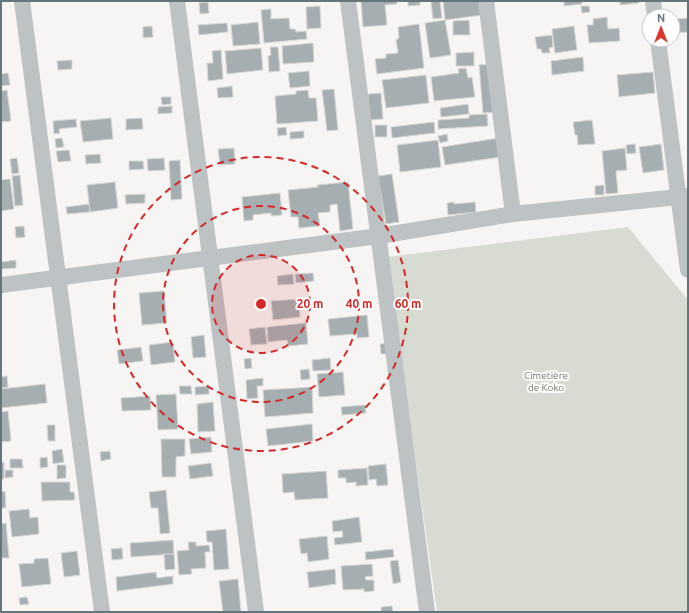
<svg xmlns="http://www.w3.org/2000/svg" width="689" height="613" viewBox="0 0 689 613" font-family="Ubuntu,sans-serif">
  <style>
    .green { fill: #d7dbd2 }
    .building { fill: #a5afb2; stroke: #d7d7d5 }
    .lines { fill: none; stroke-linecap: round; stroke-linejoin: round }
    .minor { stroke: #bdc2c4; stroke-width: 16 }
    .ring { fill: none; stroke: #d62828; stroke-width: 2; stroke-dasharray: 7 5 }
    .labels { text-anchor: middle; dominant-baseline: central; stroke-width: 4; stroke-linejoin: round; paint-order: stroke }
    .park-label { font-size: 10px; fill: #6d7a65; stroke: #fff }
    .centre { fill: #d62828; stroke: #fff; stroke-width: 2 }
    .ring-label { font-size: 12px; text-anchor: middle; font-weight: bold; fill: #d62828; stroke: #fff; stroke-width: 4; stroke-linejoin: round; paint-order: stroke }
  </style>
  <rect width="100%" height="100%" fill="#f6f5f3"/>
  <!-- green -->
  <path class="green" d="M628 227 688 300V612H437L387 257Z"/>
  <!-- building -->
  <g class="building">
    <path d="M361 1H397V4L385 5 387 25 363 27Z"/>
    <path d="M408 1H420V5L408 6Z"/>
    <path d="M440 1 442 18 433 19 431 2Z"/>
    <path d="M443 1H481L483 15 445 20Z"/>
    <path d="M564 1H582V4L564 6Z"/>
    <path d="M620 1H638L639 3 620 5Z"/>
    <path d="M208 2 209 13 200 14 199 3Z"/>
    <path d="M320 6 321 28 307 29 306 7Z"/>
    <path d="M581 6H589L590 12 582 13Z"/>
    <path d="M271 9V19L289 18 290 29H295L296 32 306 31 307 39 264 43 261 10Z"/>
    <path d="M607 17 608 29 619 28 620 41 589 43 587 25H593V19Z"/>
    <path d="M688 18V32L677 33 675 19Z"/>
    <path d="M445 20 451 55 430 58 425 23Z"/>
    <path d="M469 20 470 35H453V21Z"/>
    <path d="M258 22 260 44 233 46 231 25Z"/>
    <path d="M227 23 228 32 199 35 198 25Z"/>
    <path d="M419 24 424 68 377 74 375 59 386 58V54L398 53 396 40 399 38 398 27Z"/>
    <path d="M152 26 153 37 143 38V27Z"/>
    <path d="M574 26 577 50 555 53 552 29Z"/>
    <path d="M552 35 553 47 549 48 550 53H542L541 49H537L535 37Z"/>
    <path d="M313 43 314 62 283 64 282 46Z"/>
    <path d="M270 47H278L280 71 269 72 268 56 271 55Z"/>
    <path d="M261 48 263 70 227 74 225 51Z"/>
    <path d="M221 50 223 79 208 81 207 63H213L212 51Z"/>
    <path d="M474 52V66H456V53Z"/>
    <path d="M583 57 584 71 552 75 551 61Z"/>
    <path d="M72 60V69L58 70 57 61Z"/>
    <path d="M490 64 495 112 483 113 479 65Z"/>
    <path d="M466 68 468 78 472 77 475 97 434 101 431 77 459 73 458 69Z"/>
    <path d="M309 71 310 86 290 88 288 73Z"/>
    <path d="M653 72 655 93 619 97 617 75Z"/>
    <path d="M8 73 10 85 1 86V74Z"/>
    <path d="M426 75 429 103 386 108 382 80Z"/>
    <path d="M232 86 233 97 218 98 217 88Z"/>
    <path d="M334 89 338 130 327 131 322 90Z"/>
    <path d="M7 90 11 121 1 122V91Z"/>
    <path d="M308 90 309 98H316L318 121 277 124 275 96 296 94V91Z"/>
    <path d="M381 93 383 119 370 120 368 94Z"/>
    <path d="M161 97H171V104L162 105Z"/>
    <path d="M468 104 469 114 441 117 440 108Z"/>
    <path d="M172 106V113L158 114V107Z"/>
    <path d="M487 114 488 126 438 129V120L469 118V115Z"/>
    <path d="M111 118 113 139 83 142 80 121Z"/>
    <path d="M142 118 143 129 126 130V119Z"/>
    <path d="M76 119 77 127 59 129 60 133 54 134 53 121Z"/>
    <path d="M592 120 595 144 578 145 577 135H575L573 122Z"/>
    <path d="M434 122 435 133 392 138 391 127Z"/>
    <rect x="375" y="125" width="12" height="12"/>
    <path d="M286 127 287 135 278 136 277 128Z"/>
    <path d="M304 131V138L290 139V132Z"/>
    <path d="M447 134 448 141 440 143 438 136Z"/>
    <path d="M62 138 64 147 56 148 55 139Z"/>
    <path d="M498 138 501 157 445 165 442 147Z"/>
    <path d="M438 140 441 167 400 172 397 145Z"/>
    <path d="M635 144 636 153 627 154 626 145Z"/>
    <path d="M661 144 664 170 643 173 639 147Z"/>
    <path d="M234 148 235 164 220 165 218 149Z"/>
    <path d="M625 148 627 170 616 171 618 193 606 194 602 151Z"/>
    <path d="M69 150 71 161 58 162 56 151Z"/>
    <path d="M100 154 101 163 86 164 85 155Z"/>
    <path d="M17 158 19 173 12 174 10 159Z"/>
    <path d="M164 158 165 170 148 171 147 159Z"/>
    <path d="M180 160 182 199 171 200 169 161Z"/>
    <path d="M129 161H143L144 169 129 170Z"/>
    <path d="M392 174 399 222 386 224 378 176Z"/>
    <path d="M20 175 23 205 15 206 12 176Z"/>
    <path d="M10 179 14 209 1 211V180Z"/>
    <path d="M115 182 118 208 90 212 87 185Z"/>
    <path d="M348 182 353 229 340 231 337 204 330 205V212L318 213 320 226 299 228 298 217H291L288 190 318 187 317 185Z"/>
    <path d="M604 185V195H595V186Z"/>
    <path d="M280 193 282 215 271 216V213L253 215V220L244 221 242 197Z"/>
    <path d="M145 194V203L126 204 125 195Z"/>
    <path d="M454 202V204L475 202 476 212 448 215 447 203Z"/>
    <path d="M89 204 90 212 67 214 66 207Z"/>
    <path d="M24 226 25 237 16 238 15 227Z"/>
    <path d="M16 260V268L1 269V262Z"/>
    <path d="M313 273 314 281 296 283 295 274Z"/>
    <path d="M293 274 294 284 278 285 277 276Z"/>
    <path d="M164 291 167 323 142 325 139 293Z"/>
    <path d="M299 299 300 317 273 320 271 301Z"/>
    <path d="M367 315 369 337 357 338V334L330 336 328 319Z"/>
    <path d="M306 323 308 344 288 346 287 340 268 342 267 327Z"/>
    <path d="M265 327 267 344 251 345 249 329Z"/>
    <path d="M204 335 206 357 193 358 191 337Z"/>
    <path d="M173 342 175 362 151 365 149 345Z"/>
    <path d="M391 343V354H381L380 344Z"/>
    <path d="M141 347 143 361 119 364 117 350Z"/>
    <path d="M251 358 252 368 245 369 244 359Z"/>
    <path d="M330 358 331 370 313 371 312 360Z"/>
    <path d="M309 369 310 379 301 380 300 370Z"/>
    <path d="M343 372 345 395 319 397 317 374Z"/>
    <path d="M7 376 8 387 1 388V377Z"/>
    <path d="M263 378V386H257L258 398 247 399 246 380Z"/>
    <path d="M45 384 47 403 1 408V389Z"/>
    <path d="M179 386H191L192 394H180Z"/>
    <path d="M209 386V394L195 395V387Z"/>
    <path d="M312 387 313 413 265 417 263 390Z"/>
    <path d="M176 394 178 429 158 430 156 395Z"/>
    <path d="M150 396 151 410 122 411 121 398Z"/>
    <path d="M213 402 215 431 198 432 197 404Z"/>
    <path d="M365 405 366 413 342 415 341 407Z"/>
    <path d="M8 411 11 441 1 442V412Z"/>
    <path d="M312 424 313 441 268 446 266 429Z"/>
    <path d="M47 425H55V441H48Z"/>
    <path d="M211 437 212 452 191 454 189 439Z"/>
    <path d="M161 439H185V456L176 457V477H162Z"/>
    <path d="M62 449 64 462 53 464 52 451Z"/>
    <path d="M110 451 111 459 101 461 100 452Z"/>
    <path d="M47 457 48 467 40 468V458Z"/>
    <path d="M10 459H22L23 468H10Z"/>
    <path d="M4 462V479H1V463Z"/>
    <path d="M211 463 213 476 190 479 188 466Z"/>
    <path d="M386 464 388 485 377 486 376 479 369 480 368 466Z"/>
    <path d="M57 465H66V478L57 479Z"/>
    <path d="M367 468 368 485 356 486V482L346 483V478H338V470Z"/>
    <path d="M5 470H13V477L5 478Z"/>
    <path d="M326 471 328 498 295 500 294 492 283 493 282 474Z"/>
    <path d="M41 482H70V492H74L75 500 42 501Z"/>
    <path d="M166 490 170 533 160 534 158 508H151L149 492Z"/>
    <path d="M5 491 6 508H1V492Z"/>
    <path d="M29 509 30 518 38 517 39 534 12 537 9 511Z"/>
    <path d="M359 517 362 542 335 545 334 538 343 537 342 531 333 532 332 521Z"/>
    <path d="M6 523 9 558H1V524Z"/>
    <path d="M226 529 229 569 214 570 212 542H207L206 531Z"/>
    <path d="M327 536 329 559 308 562 307 553 301 554 299 539Z"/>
    <path d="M173 540 174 554 131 557 130 543Z"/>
    <path d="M188 542H196V546L209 545 210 552H205L206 568 191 569 192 574 179 575 177 551 189 550Z"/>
    <path d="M122 548 123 559 112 560 111 549Z"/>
    <path d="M393 549 394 557 366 560 365 552Z"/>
    <path d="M77 551 80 575 64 577 61 553Z"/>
    <path d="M164 554H174L175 569 165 570Z"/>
    <path d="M48 558 51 584 22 587 19 564 34 563V559Z"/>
    <path d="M398 560 401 582 393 584 390 561Z"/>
    <path d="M372 564 373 576 365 577 366 580H374V591L364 592V589L343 590 341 566Z"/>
    <path d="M335 569 336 584 309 588 307 572Z"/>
    <path d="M156 572 157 578 173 576V584L117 591 116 577Z"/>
    <path d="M238 579 241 612H223L219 581Z"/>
    <path d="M27 597 29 604 20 605 19 598Z"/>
    <path d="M392 606 393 612H381V607Z"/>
  </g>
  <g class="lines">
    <!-- minor -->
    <g class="minor">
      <path d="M22 1 102 612"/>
      <path d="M177 1 256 612"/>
      <path d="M348 1 427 612"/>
      <path d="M486 1 513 214"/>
      <path d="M653 1 655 16"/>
      <path d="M658 40 688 270"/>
      <path d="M1 285 379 236 513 214 688 196"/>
    </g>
  </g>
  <!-- distance rings -->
  <circle cx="261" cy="304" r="49" fill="#d62828" fill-opacity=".12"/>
  <g class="ring">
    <circle cx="261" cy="304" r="49"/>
    <circle cx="261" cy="304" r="98"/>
    <circle cx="261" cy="304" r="147"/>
  </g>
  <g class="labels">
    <!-- park labels -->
    <g class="park-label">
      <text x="546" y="375">Cimetière<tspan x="546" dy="12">de Koko</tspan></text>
    </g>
  </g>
  <circle cx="261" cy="304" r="6" class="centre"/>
  <g class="ring-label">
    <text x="310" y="308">20 m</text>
    <text x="359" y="308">40 m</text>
    <text x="408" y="308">60 m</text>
  </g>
  <!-- border -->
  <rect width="689" height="613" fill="none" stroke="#63767c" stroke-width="4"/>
  <!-- north arrow -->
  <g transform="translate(661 28)"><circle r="19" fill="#ffffff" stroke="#c1c8cb"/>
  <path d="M0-3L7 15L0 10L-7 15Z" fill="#da382f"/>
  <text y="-6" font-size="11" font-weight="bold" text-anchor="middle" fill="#63767c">N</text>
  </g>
</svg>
